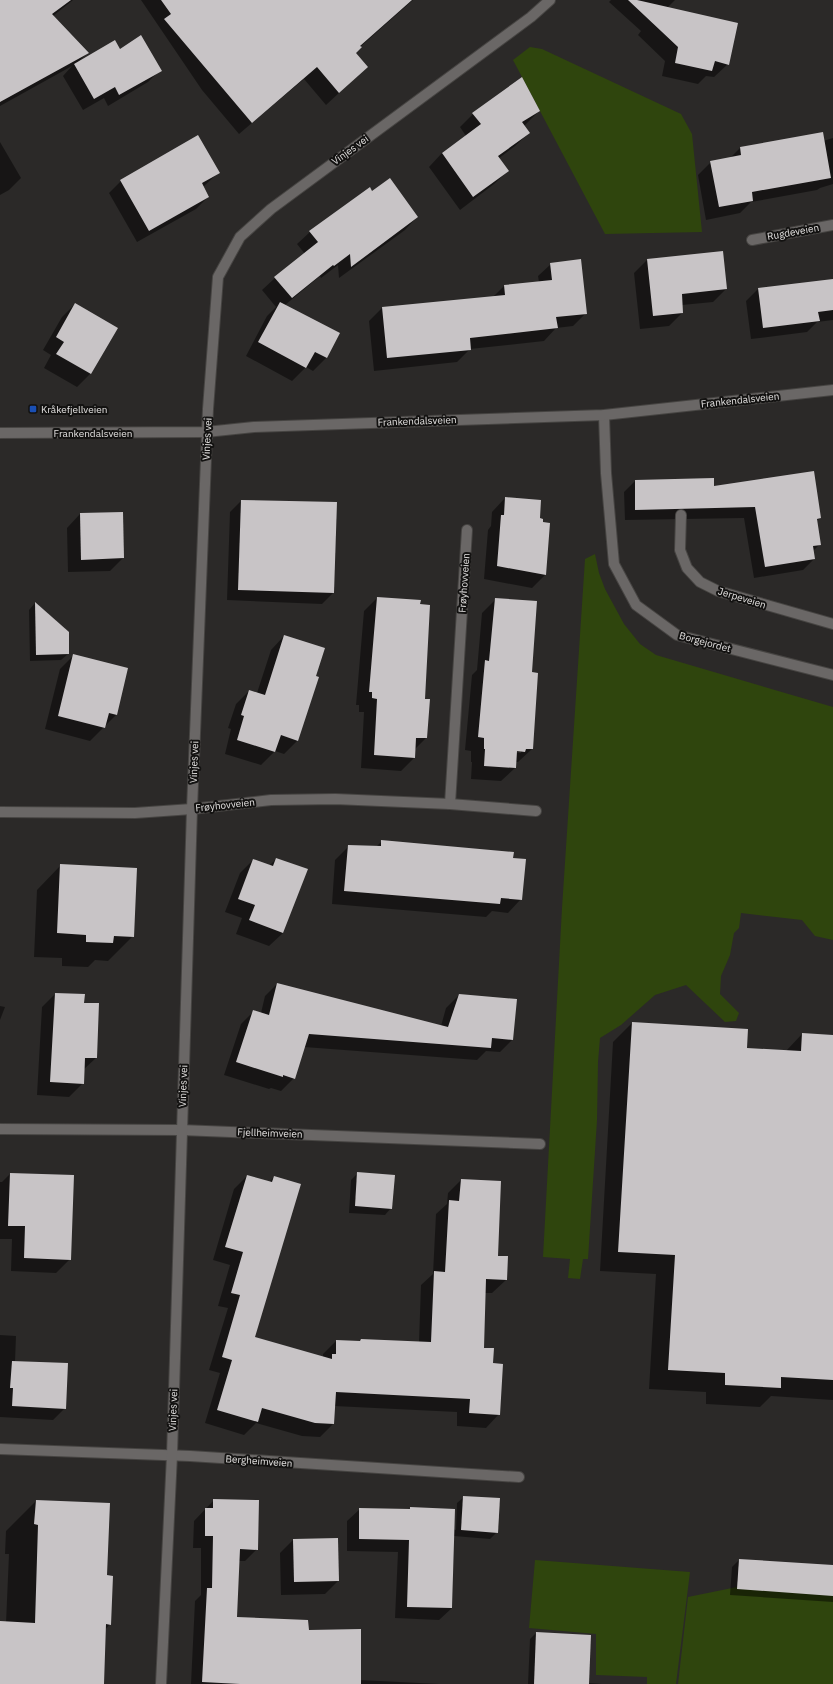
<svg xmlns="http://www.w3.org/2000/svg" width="833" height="1684" viewBox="0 0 833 1684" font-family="'IBM Plex Sans',sans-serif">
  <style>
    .green { fill: #2f450d }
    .shadow { fill: #0007; fill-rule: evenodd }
    .building { fill: #c8c4c6 }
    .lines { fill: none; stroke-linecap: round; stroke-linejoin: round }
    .street-casing { stroke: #464442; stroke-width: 12 }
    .secondary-casing { stroke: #464442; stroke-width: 12 }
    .street { stroke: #6a6766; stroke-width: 10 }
    .secondary { stroke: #6a6766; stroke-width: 10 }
    .transit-dot { fill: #1a4fb4; stroke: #131211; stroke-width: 1.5 }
    .labels { text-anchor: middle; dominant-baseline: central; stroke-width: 4; stroke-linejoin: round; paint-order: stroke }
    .street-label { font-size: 10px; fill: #e3e1e0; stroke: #131211 }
    .poi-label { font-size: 10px; fill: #e3e1e0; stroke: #131211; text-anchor: start }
  </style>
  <rect width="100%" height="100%" fill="#2b2928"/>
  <!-- green -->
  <g class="green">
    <path d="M530 47 542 49 681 114 692 134 702 232 605 234 513 60Z"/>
    <path d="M595 554 599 573 605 589 624 624 640 644 656 655 833 707V940L815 936 802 920 741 913 739 928 734 933 730 955 721 976 720 994 739 1013 736 1021 725 1022 686 985 655 995 621 1025 600 1038 598 1062 597 1120 588 1259H583L580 1279 568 1278 570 1259 543 1257 562 908 585 559Z"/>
    <path d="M535 1560 690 1572 676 1684H647V1677L596 1675V1634L529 1628Z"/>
    <path d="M737 1587 833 1594V1684H678L688 1597Z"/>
  </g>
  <!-- shadow -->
  <g class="shadow">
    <path d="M4 0H73L53 16 87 53 77 63 120 51 159 71 148 82 108 106 104 98 83 110 63 76 72 66 0 106V3Z"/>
    <path d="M141 0H413L360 47 355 53 367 67 326 105 304 79 239 134 202 90Z"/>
    <path d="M611 0H675L667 8 728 64 714 77 706 76 698 84 662 76 665 61 638 35 641 31 609 2Z"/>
    <path d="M539 111 524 126 529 133 515 146 498 159 508 171 494 184 460 210 429 167 442 153 466 136 460 127 473 114Z"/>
    <path d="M833 138V184L820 188 817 190 751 202 740 213 706 220 698 175 711 162 730 158 740 148 823 141Z"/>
    <path d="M0 142 21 178 9 190 0 195Z"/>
    <path d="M218 173 203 187 208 197 196 209 137 242 109 193 121 181Z"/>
    <path d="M417 217 405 230 339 278 338 265 321 278 320 276 285 305 339 334 326 358 313 371 306 367 292 381 246 356 267 316 276 307 262 290 275 278 305 254 297 244 310 232Z"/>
    <path d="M722 252 726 289 713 302 682 305V313L669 326 640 329 634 273 647 260Z"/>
    <path d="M551 264 586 313 573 326 556 328 544 341 470 349 457 362 374 371 369 321 382 308 493 297 504 286 539 282 538 276Z"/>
    <path d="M833 280V320L817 322 807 332 751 339 746 301 758 289Z"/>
    <path d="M75 304 117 328 90 374 77 387 44 368 51 355 43 350 62 317Z"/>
    <path d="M635 481 713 488 820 518 816 521 820 544 813 551 814 559 803 570 754 578 744 518 625 520 624 492Z"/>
    <path d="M505 498 539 519 541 523 549 524 545 575 532 588 484 579 488 530 491 526 492 512Z"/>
    <path d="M241 501 333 593 322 604 227 600 230 512Z"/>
    <path d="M80 514 123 558 110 571 68 572 67 528Z"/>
    <path d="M377 598 423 700 426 738 415 749 414 758 401 771 361 768 364 712H359V705H356L364 611Z"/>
    <path d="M495 600 531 673 532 749 518 762H515V768L501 781 471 779 472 762H471V751L465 750 472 675 477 670 482 613ZM512 750 521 751V753L512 752Z"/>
    <path d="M35 603 68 654 61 660 30 661 29 610Z"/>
    <path d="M284 636 297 741 284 754 275 751 261 765 225 754 231 729 228 728 236 704 249 691 257 693 271 650Z"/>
    <path d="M74 655 116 715 90 741 45 729 60 669Z"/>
    <path d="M382 841 512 859 521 899 508 913 492 911 486 917 332 904 335 860 349 846 376 847Z"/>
    <path d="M276 859 283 933 269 946 236 934 242 918 225 912 240 873 253 860 269 866Z"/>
    <path d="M61 865 133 936 108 961 95 960 88 967 62 966V958L34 957 37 890Z"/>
    <path d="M277 984 441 1026 446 1008 459 995 512 1040 500 1052 486 1051 477 1060 304 1047 294 1078 281 1091 271 1088 269 1089 224 1075 241 1024 254 1011 261 1013 265 996Z"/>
    <path d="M55 994 83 1003 96 1058 83 1070V1083L69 1097 37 1095 42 1007Z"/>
    <path d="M0 1006 5 1007 0 1020Z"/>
    <path d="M632 1023 746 1049 786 1051 802 1034 833 1036V1400L771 1396 760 1407 706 1404V1392L649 1389 656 1274 600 1271 613 1042Z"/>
    <path d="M358 1173 391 1208 385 1215 349 1213 351 1180Z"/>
    <path d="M10 1174 73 1176 70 1259 56 1273 11 1271 12 1239H0V1182H2Z"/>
    <path d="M247 1176 269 1182 274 1177 254 1338 323 1358V1354L336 1341 359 1342 361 1340 419 1342 421 1285 433 1274 436 1214 447 1204 448 1193 461 1180 497 1256 506 1280 492 1293H485L482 1349 492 1364 499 1414 486 1428 457 1426V1412L334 1406 333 1424 320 1437 302 1436 256 1423 244 1435 205 1423 220 1373 209 1370 228 1308 218 1306 230 1265 213 1260 234 1189Z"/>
    <path d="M0 1335 16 1336 15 1362 65 1408 53 1420 0 1417Z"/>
    <path d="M464 1497 497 1532 490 1539 454 1536 452 1608 439 1620 395 1618 398 1552 347 1551V1521L360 1509 456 1530 457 1503Z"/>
    <path d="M214 1500 257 1549 245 1561H239L236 1618 308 1631 360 1680 439 1684H191L195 1601 201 1595V1548H193L194 1521Z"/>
    <path d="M36 1501 106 1576 110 1624 105 1630 103 1684H0V1622L6 1623 9 1554H5L6 1531Z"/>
    <path d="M293 1540 338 1581 325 1594 281 1595 280 1553Z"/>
    <path d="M739 1560 833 1566V1602L730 1595 732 1567Z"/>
    <path d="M536 1633 588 1683 602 1684H528L530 1639Z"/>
  </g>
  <!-- building -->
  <g class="building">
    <path d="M0 0H71L52 14 89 53 0 102Z"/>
    <path d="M161 0H412L360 46 362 47 356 53 368 67 339 93 317 67 252 123 164 19 171 14Z"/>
    <path d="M628 0H637L738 23 729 65 715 61 712 71 675 63 678 47Z"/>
    <path d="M141 35 162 71 119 95 115 87 94 99 74 64 115 40 120 49Z"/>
    <path d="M522 77 540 111 522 122 530 133 498 156 509 171 473 197 442 153 481 124 472 113Z"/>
    <path d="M823 132 831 178 752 192 753 201 719 207 710 161 741 155 740 147Z"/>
    <path d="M198 135 220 173 202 183 209 197 149 231 120 180Z"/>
    <path d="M390 178 418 217 351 267 350 254 334 266 333 265 292 298 274 277 318 242 309 231 370 187 372 191Z"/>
    <path d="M723 251 727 289 682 294 683 313 653 316 647 259Z"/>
    <path d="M581 259 587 314 556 317 558 328 470 338 471 350 387 358 382 307 505 295 504 285 552 280 550 263Z"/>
    <path d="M833 279V310L818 312 820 321 763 328 758 288Z"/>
    <path d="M280 302 340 333 327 358 315 352 306 368 258 342Z"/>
    <path d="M75 303 118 328 91 374 56 354 64 342 56 337Z"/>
    <path d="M814 471 821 518 817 519 821 545 813 546 815 559 765 567 755 507 635 510V480L714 478V486Z"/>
    <path d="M505 497 541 500 540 518 543 519V522L550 523 546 575 497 566 501 515H504Z"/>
    <path d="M241 500 337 502 334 593 238 590Z"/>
    <path d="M123 512 124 558 81 560 80 513Z"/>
    <path d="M377 597 421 600 420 604 430 605 425 699H430L427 738H416L415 758 374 755 377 699 372 698V692H369Z"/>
    <path d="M495 598 537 601 532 672 538 673 533 749H526L525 752 517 751 516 768 484 766 485 749H484V738L478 737 485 660 489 661Z"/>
    <path d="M35 602 69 632V654L36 655Z"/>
    <path d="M284 635 325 648 316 676 319 677 298 741 281 735 275 752 237 740 244 716 241 715 249 690 265 695Z"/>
    <path d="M73 654 128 668 117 715 109 713 105 728 58 716Z"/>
    <path d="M381 840 514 852 513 858 526 859 522 900 501 898 500 904 344 891 348 845 381 846Z"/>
    <path d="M276 858 308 869 283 933 249 920 255 905 238 899 253 859 273 866Z"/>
    <path d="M60 864 137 868 134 937 114 936 113 943 86 942V935L57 933Z"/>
    <path d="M277 983 448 1027 459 994 517 999 513 1040 492 1038 491 1048 309 1034 295 1079 283 1075V1077L236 1062 253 1010 269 1015Z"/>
    <path d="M55 993 85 994 84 1003H99L97 1058H85L84 1084 50 1082Z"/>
    <path d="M632 1022 748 1029 747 1048 801 1051 802 1033 833 1035V1380L781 1377V1388L725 1385V1373L668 1370 675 1255 618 1252Z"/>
    <path d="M357 1172 395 1175 392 1209 355 1206Z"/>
    <path d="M10 1173 74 1175 71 1260 24 1258 25 1226H8Z"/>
    <path d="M247 1175 272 1182 274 1176 301 1184 255 1337 332 1359V1354H336V1340L360 1341 361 1339 431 1342 434 1271 445 1272 449 1200 459 1201 461 1179 501 1181 498 1256H508L507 1280 486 1279 484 1348H494L493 1363 503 1364 500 1415 469 1413 470 1399 336 1392 334 1424 315 1423 262 1408 258 1422 217 1410 232 1360 222 1357 240 1295 231 1293 243 1252 225 1247Z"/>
    <path d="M12 1361 68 1363 66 1409 12 1406 13 1388H10Z"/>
    <path d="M463 1496 500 1498 498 1533 461 1530Z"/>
    <path d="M213 1499 259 1500 258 1550 240 1549 237 1617 308 1620 309 1630 361 1629V1684H240L202 1682 207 1588H212L213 1536H205V1508H213Z"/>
    <path d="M36 1500 110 1503 107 1575 113 1576 111 1625 106 1624 104 1684H0V1621L35 1623 38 1525 34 1524Z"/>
    <path d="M410 1507 455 1509 452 1608 407 1607 409 1540 359 1539V1508L410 1509Z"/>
    <path d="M338 1538 339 1581 294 1582 293 1539Z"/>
    <path d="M739 1559 833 1565V1596L737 1589Z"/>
    <path d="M536 1632 591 1635 589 1684H534Z"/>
  </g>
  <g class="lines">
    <!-- street casing -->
    <g class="street-casing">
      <g id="street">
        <path d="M752 240 833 225"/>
        <path d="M604 415 606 473 614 564 636 605 677 635 833 675"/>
        <path d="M681 515 680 550 687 568 700 582 718 591 833 624"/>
        <path d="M450 804 467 530"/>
        <path d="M0 812 135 813 192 809 271 800 335 799 450 804 536 811"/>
        <path d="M0 1129 181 1130 540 1144"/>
        <path d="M0 1449 190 1456 519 1477"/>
        <path d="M161 1684 172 1455 192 809 208 409 218 277 240 237 271 209 531 17 550 0"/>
      </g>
    </g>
    <!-- secondary casing -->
    <g class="secondary-casing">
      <path id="secondary" d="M0 433 206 432 254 427 604 415 833 390"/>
    </g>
    <!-- street -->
    <use href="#street" class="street"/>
    <!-- secondary -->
    <use href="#secondary" class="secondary"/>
  </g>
  <!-- markers -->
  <rect class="transit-dot" x="29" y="405" width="8" height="8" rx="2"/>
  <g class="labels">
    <!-- street labels -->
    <g class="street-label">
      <text transform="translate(350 150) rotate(-36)">Vinjes vei</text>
      <text transform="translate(793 232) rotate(-10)">Rugdeveien</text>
      <text transform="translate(740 400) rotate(-6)">Frankendalsveien</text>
      <text transform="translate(417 421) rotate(-2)">Frankendalsveien</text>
      <text x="93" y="433">Frankendalsveien</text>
      <text transform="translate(207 439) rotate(-87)">Vinjes vei</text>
      <text transform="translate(464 583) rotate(-86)">Frøyhovveien</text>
      <text transform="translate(742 598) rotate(17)">Jerpeveien</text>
      <text transform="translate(705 642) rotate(15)">Borgejordet</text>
      <text transform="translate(194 762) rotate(-88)">Vinjes vei</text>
      <text transform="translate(225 805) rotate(-6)">Frøyhovveien</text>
      <text transform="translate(183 1086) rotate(-88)">Vinjes vei</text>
      <text transform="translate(270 1133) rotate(2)">Fjellheimveien</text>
      <text transform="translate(173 1410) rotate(-88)">Vinjes vei</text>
      <text transform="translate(259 1461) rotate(4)">Bergheimveien</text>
    </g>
    <!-- poi labels -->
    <g class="poi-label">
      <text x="41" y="409">Kråkefjellveien</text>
    </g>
  </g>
</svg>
